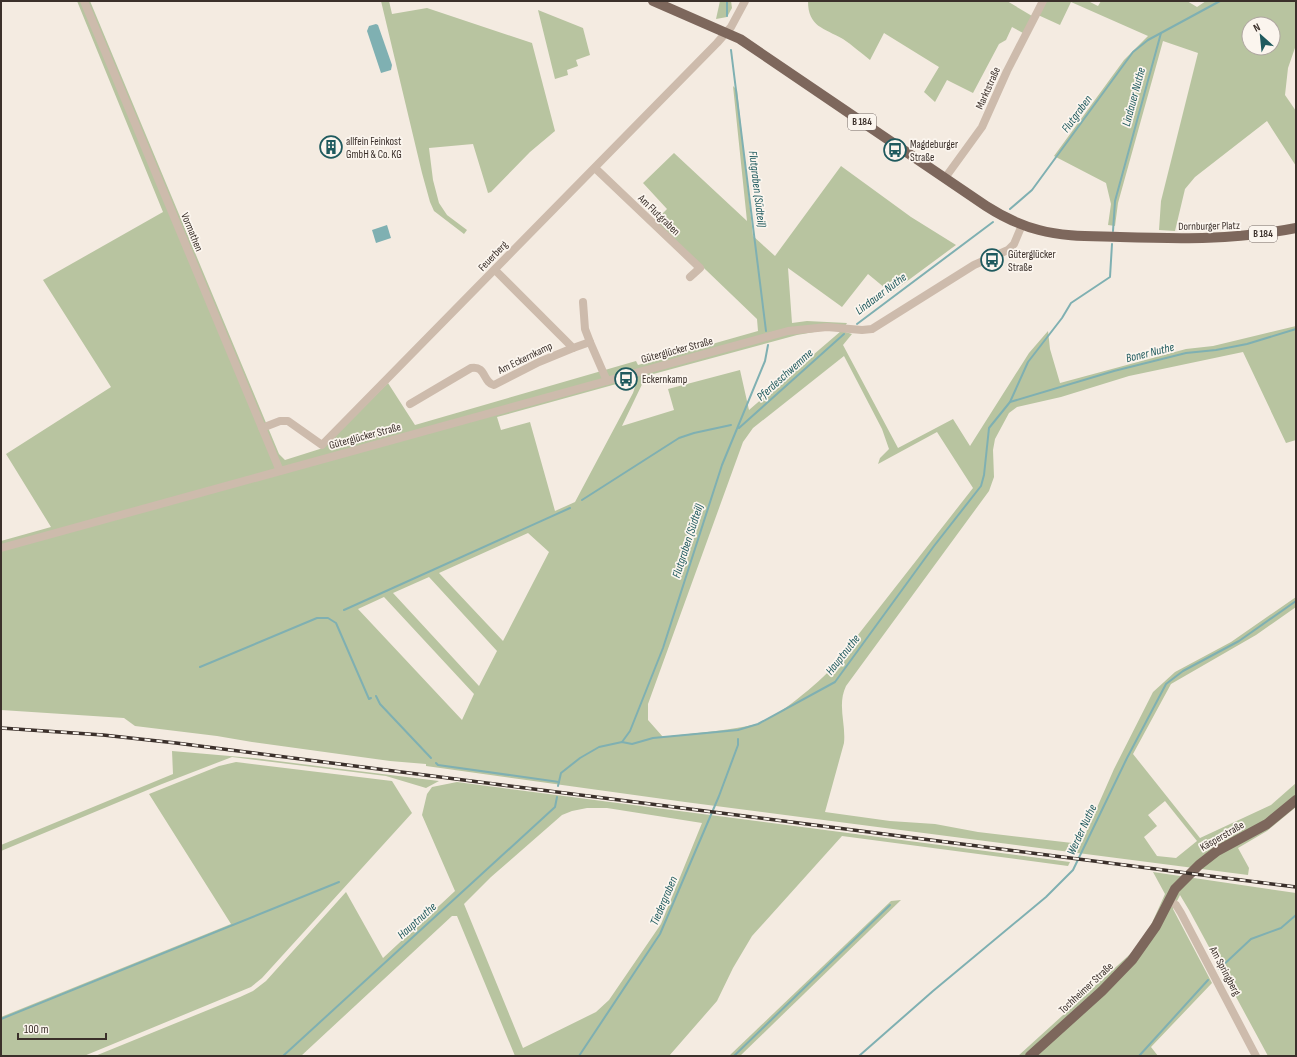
<svg xmlns="http://www.w3.org/2000/svg" width="1297" height="1057" viewBox="0 0 1297 1057" font-family="'Sofia Sans Condensed',sans-serif">
  <style>
    .green { fill: #b8c4a0; fill-rule: evenodd }
    .water { fill: #7fb0b2 }
    .lines { fill: none; stroke-linecap: round; stroke-linejoin: round }
    .stream { stroke: #7fb0b2; stroke-width: 2 }
    .minor { stroke: #cdbbac; stroke-width: 8 }
    .major { stroke: #7d675c; stroke-width: 10 }
    .rail-casing { stroke: #3b302b; stroke-width: 3.5 }
    .rail { stroke: #fbf5ee; stroke-width: 2; stroke-dasharray: 6; stroke-linecap: butt }
    .labels { text-anchor: middle; dominant-baseline: central; stroke-width: 3.5; stroke-linejoin: round; paint-order: stroke }
    .shield { fill: #fbf5ee; stroke: #756b66; stroke-width: 1 }
    .shield-label { font-size: 10px; font-weight: bold; fill: #3b302b }
    .street-label { font-size: 11px; fill: #3b302b; stroke: #fbf5ee }
    .poi-label { font-size: 11px; fill: #3b302b; stroke: #fbf5ee; text-anchor: start }
    .water-label { font-size: 12px; font-style: italic; fill: #1f5a5e; stroke: #fbf5ee }
  </style>
  <rect width="100%" height="100%" fill="#f4ebe1"/>
  <!-- green -->
  <g class="green">
    <path d="M77 1H90L279 454 285 460 323 448 388 383 415 425 636 361 638 365 758 331 757 319 655 221 667 209 643 183 674 153 747 221 733 86 737 90 753 236 775 256 841 166 911 217 956 245 891 293 868 274 842 307 788 268 792 323 807 321 847 323 842 331 852 334 843 345 898 448 953 419 970 446 1029 353 1048 331 1050 349 1060 383 1186 349 1213 346 1296 326V440L1286 443 1243 352 1129 376 1061 397 1017 407 1009 413 995 439 993 450 994 477 989 491 846 686C837 705 846 723 844 743L825 812 890 821 935 824 978 832 1081 844 1114 769 1153 692 1175 672 1231 642 1296 597V607L1256 635 1171 684 1133 754 1200 838 1271 805 1296 783V807L1267 831 1238 848 1249 868 1248 875 685 802 426 766V764L390 761 252 742 217 736 135 726 124 718 1 710V541L51 527 6 454 111 387 43 280 163 212ZM820 331H841L749 410 740 370 668 389 674 410 622 426 646 376 797 335ZM844 356 882 429 889 449 880 458 878 464 937 432 973 488 836 663C824 679 776 719 757 724 726 731 693 733 663 737L648 720V704L743 442 753 428ZM638 378 633 393 575 502 555 511 530 422 501 430 497 417ZM528 533 549 552 503 641 439 573ZM429 577 497 651 479 686 393 593ZM384 597 474 694 462 720 358 609ZM1165 801 1197 841 1176 858 1157 856 1144 837 1157 826 1148 815Z"/>
    <path d="M381 1H389L392 14 427 8 532 43 555 131 530 152 491 192 488 193 473 144 429 148 433 180 439 203 447 215 467 230 464 234 434 211 430 202 422 173Z"/>
    <path d="M720 1H731L732 8 727 17 716 19Z"/>
    <path d="M808 1H1007L1032 16 1039 1H1088L1098 6 1101 1H1187L1197 7 1206 1H1296V45L1288 68 1285 95 1296 111V166L1267 121 1195 177 1185 189 1175 231 1159 230 1161 201 1198 53 1163 41 1118 203 1115 226 1108 225 1111 204 1106 183 1054 156 1124 60 1148 36 1071 2 1060 25 1038 15 1023 33 1012 27 1006 40 999 44 973 93 947 80 935 102 924 92 939 67 884 33 870 60C861 53 852 45 843 39 824 28 808 27 808 1ZM1249 24H1273V48H1249Z"/>
    <path d="M538 10 583 28 590 55 576 60 578 66 567 70 568 75 555 79Z"/>
    <path d="M172 751 253 758 439 781 426 788 386 776 232 757 162 784 1 851V845L173 774Z"/>
    <path d="M236 762 392 781 412 813 262 978 251 987 84 1056H1V1017L231 924 149 794 219 766Z"/>
    <path d="M457 782 1070 862 1068 866 842 836 752 936 733 968 717 1001 669 1056H515L457 916H452L301 1056H95L240 997 253 991 266 981 346 892 383 958 455 891 422 815 427 794 432 787ZM587 808H607L702 823 661 924 609 1000 596 1012 523 1048 464 904 491 877 562 815 572 811Z"/>
    <path d="M1153 872 1296 893V1056H1268L1189 910 1180 895 1173 909 1212 983 1151 1047 1158 1056H1018L1139 946 1147 934 1165 894Z"/>
    <path d="M901 900 740 1056H729L891 901Z"/>
  </g>
  <!-- water -->
  <g class="water">
    <path d="M376 24 378 25 392 65 391 70 381 73 367 31 369 26Z"/>
    <path d="M387 225 391 238 376 243 372 230Z"/>
  </g>
  <g class="lines">
    <!-- stream -->
    <g class="stream">
      <path d="M727 1V16"/>
      <path d="M731 50 766 331"/>
      <path d="M1010 209 1032 190 1133 52 1148 40 1220 1"/>
      <path d="M1113 231 1115 201 1161 33"/>
      <path d="M857 324 993 222"/>
      <path d="M1010 402 1114 371 1186 353 1216 350 1247 344 1296 329"/>
      <path d="M739 428 844 334"/>
      <path d="M582 500 679 438 694 433 731 425"/>
      <path d="M344 610 570 508"/>
      <path d="M200 667 317 618H328L336 623 369 699 371 698"/>
      <path d="M376 696 380 704 431 758"/>
      <path d="M622 742 630 731 663 648 722 465 765 361 768 345"/>
      <path d="M436 763 438 765 559 782"/>
      <path d="M558 786 561 773 580 758 599 747 622 742 632 744 653 738 738 730 758 724 835 682 934 546 981 486 984 475 989 428 1010 402 1028 362 1062 318 1071 303 1110 277 1112 244"/>
      <path d="M1219 969 1251 939 1281 928 1296 915"/>
      <path d="M1 1019 339 882"/>
      <path d="M283 1056 555 807 557 797"/>
      <path d="M579 1056 660 934 719 796 738 745V739"/>
      <path d="M734 1056 890 905"/>
      <path d="M859 1056 933 991 1046 897 1073 870 1127 758 1166 684 1183 671 1239 641 1296 601"/>
      <path d="M1139 1056 1208 980"/>
    </g>
    <!-- minor -->
    <g class="minor">
      <path d="M84 1 280 471"/>
      <path d="M595 168 700 268 690 277"/>
      <path d="M945 178 982 127 1007 71 1043 1"/>
      <path d="M495 270 573 348 590 342 607 381"/>
      <path d="M583 302 585 329 590 342"/>
      <path d="M410 404 471 368C486 365 483 383 494 385L539 362 573 348"/>
      <path d="M262 428 280 421H288L322 445 717 43 731 27 745 1"/>
      <path d="M1 548 788 331 827 327 862 330 872 329 974 265 1008 250 1014 244 1022 225"/>
      <path d="M1169 901 1176 905 1181 913 1256 1056"/>
    </g>
    <!-- major -->
    <g class="major">
      <path d="M653 1 740 39 986 206C1003 217 1020 225 1039 230 1065 237 1093 236 1120 237 1182 239 1235 240 1296 228"/>
      <path d="M1030 1056 1102 991 1132 960 1156 926 1175 889 1199 865 1217 851 1267 824 1296 800"/>
    </g>
    <!-- rail casing -->
    <g class="rail-casing">
      <path id="rail" d="M1 728 103 735 176 743 1296 887"/>
    </g>
    <!-- rail -->
    <use href="#rail" class="rail"/>
  </g>
  <!-- icons -->
  <defs>
    <g id="building-ring" transform="scale(1.15)"><circle r="9.5" fill="#fbf5ee" stroke="#1f5a5e" stroke-width="1.5"/><path d="M-4-6H4V6H1V3H-1V6H-4ZM-2.5-4.3h1.7v1.8h-1.7ZM.8-4.3h1.7v1.8H.8ZM-2.5-1h1.7V.8h-1.7ZM.8-1h1.7V.8H.8Z" fill="#1f5a5e"/></g>
    <g id="bus-ring" transform="scale(1.15)"><circle r="9.5" fill="#fbf5ee" stroke="#1f5a5e" stroke-width="1.5"/><path d="M-5-6H5V4H4V6H2V4H-2V6H-4V4H-5ZM-3.5-4V0h7V-4ZM-3.5 1.2v1.5H-2V1.2ZM2 1.2v1.5H3.5V1.2Z" fill="#1f5a5e"/></g>
  </defs>
  <g fill-rule="evenodd">
    <use href="#building-ring" x="331" y="147"/>
    <use href="#bus-ring" x="895" y="150"/>
    <use href="#bus-ring" x="992" y="260"/>
    <use href="#bus-ring" x="626" y="379"/>
  </g>
  <g class="labels">
    <!-- shield labels -->
    <g class="shield">
      <rect x="848" y="114" width="28" height="16" rx="3"/>
      <rect x="1249" y="226" width="28" height="16" rx="3"/>
    </g>
    <g class="shield-label">
      <text x="862" y="122">B 184</text>
      <text x="1263" y="234">B 184</text>
    </g>
    <!-- street labels -->
    <g class="street-label">
      <text transform="translate(988 88) rotate(-66)">Marktstraße</text>
      <text transform="translate(659 215) rotate(44)">Am Flutgraben</text>
      <text transform="translate(1209 226) rotate(-1)">Dornburger Platz</text>
      <text transform="translate(192 232) rotate(68)">Vormathen</text>
      <text transform="translate(493 256) rotate(-46)">Feuerberg</text>
      <text transform="translate(677 350) rotate(-15)">Güterglücker Straße</text>
      <text transform="translate(525 358) rotate(-26)">Am Eckernkamp</text>
      <text transform="translate(365 436) rotate(-15)">Güterglücker Straße</text>
      <text transform="translate(1222 836) rotate(-30)">Käsperstraße</text>
      <text transform="translate(1225 971) rotate(62)">Am Springberg</text>
      <text transform="translate(1086 988) rotate(-43)">Tochheimer Straße</text>
    </g>
    <!-- poi labels -->
    <g class="poi-label">
      <text x="346" y="141">allfein Feinkost<tspan x="346" dy="13">GmbH &amp; Co. KG</tspan></text>
      <text x="910" y="144">Magdeburger<tspan x="910" dy="13">Straße</tspan></text>
      <text x="1008" y="254">Güterglücker<tspan x="1008" dy="13">Straße</tspan></text>
      <text x="642" y="379">Eckernkamp</text>
    </g>
    <!-- water labels -->
    <g class="water-label">
      <text transform="translate(1134 97) rotate(-75)">Lindauer Nuthe</text>
      <text transform="translate(1077 114) rotate(-54)">Flutgraben</text>
      <text transform="translate(757 189) rotate(83)">Flutgraben (Südteil)</text>
      <text transform="translate(881 294) rotate(-37)">Lindauer Nuthe</text>
      <text transform="translate(1150 353) rotate(-14)">Boner Nuthe</text>
      <text transform="translate(785 375) rotate(-42)">Pferdeschwemme</text>
      <text transform="translate(688 541) rotate(-72)">Flutgraben (Südteil)</text>
      <text transform="translate(843 655) rotate(-52)">Hauptnuthe</text>
      <text transform="translate(1082 830) rotate(-65)">Werder Nuthe</text>
      <text transform="translate(664 901) rotate(-67)">Tiedergraben</text>
      <text transform="translate(417 921) rotate(-42)">Hauptnuthe</text>
    </g>
  </g>
  <!-- border -->
  <rect width="1297" height="1057" fill="none" stroke="#3b302b" stroke-width="4"/>
  <!-- north arrow -->
  <g transform="translate(1261 36) rotate(333)"><circle r="19" fill="#fbf5ee" stroke="#aea6a0"/>
  <path d="M0-3L7 15L0 10L-7 15Z" fill="#1f5a5e"/>
  <text y="-6" font-size="11" font-weight="bold" text-anchor="middle" fill="#3b302b">N</text>
  </g>
  <!-- scale -->
  <path d="M18 1033v6h88v-6" fill="none" stroke="#3b302b" stroke-width="2"/>
  <text x="24" y="1033" font-size="12" fill="#3b302b" stroke="#fbf5ee" stroke-width="3" paint-order="stroke">100 m</text>
</svg>
